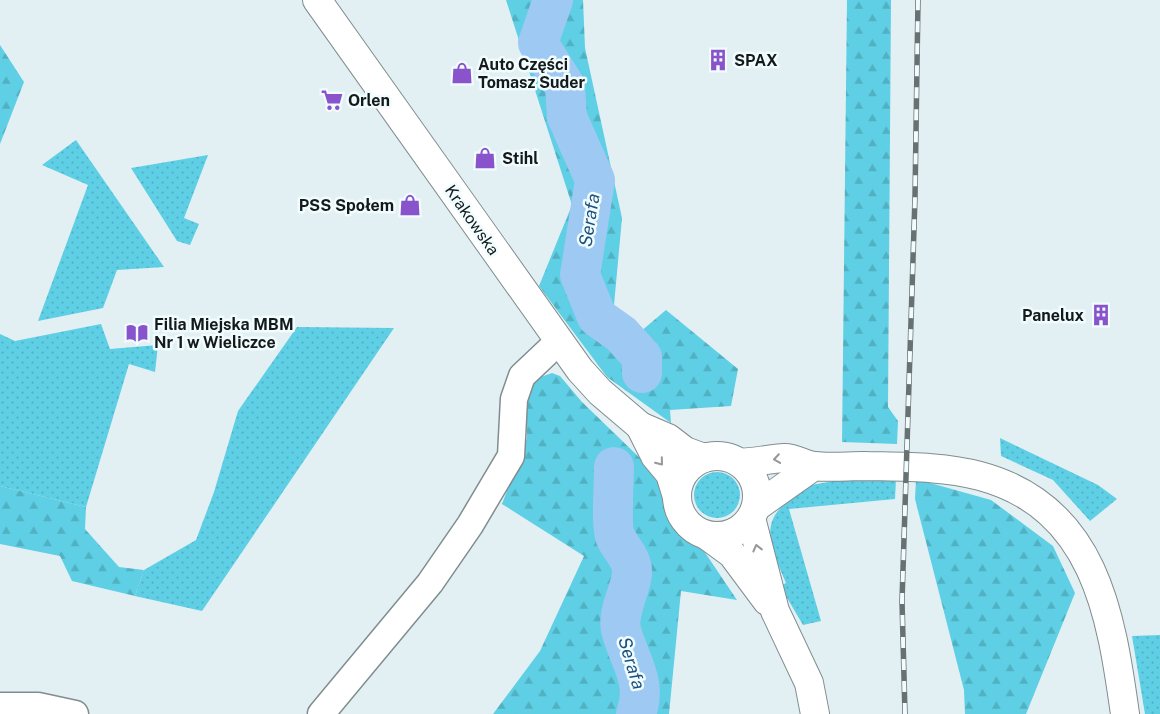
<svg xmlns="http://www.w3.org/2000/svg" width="1160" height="714" viewBox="0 0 1160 714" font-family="'Public Sans',sans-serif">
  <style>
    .grass { fill: url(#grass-dots) }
    .forest { fill: url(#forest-firs) }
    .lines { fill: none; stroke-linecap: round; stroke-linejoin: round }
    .river { stroke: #9ec9f2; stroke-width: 40 }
    .minor-casing { stroke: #808d8f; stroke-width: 29 }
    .tertiary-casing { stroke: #808d8f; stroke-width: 30 }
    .secondary-casing { stroke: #808d8f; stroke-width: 30 }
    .minor { stroke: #fff; stroke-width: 26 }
    .tertiary { stroke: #fff; stroke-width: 28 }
    .secondary { stroke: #fff; stroke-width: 28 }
    .rail-casing { stroke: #687172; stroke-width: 5.5 }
    .rail { stroke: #f1fcff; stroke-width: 4; stroke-dasharray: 11; stroke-linecap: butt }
    .oneway { stroke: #959898 }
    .labels { text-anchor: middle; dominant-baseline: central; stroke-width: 5; stroke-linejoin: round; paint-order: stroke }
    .poi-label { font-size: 16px; font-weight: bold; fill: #14191a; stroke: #f1fcff; text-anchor: start }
    .street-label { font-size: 16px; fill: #14191a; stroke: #f1fcff }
    .water-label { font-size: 18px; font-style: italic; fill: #1c507c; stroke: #f1fcff }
  </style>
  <defs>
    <pattern id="grass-dots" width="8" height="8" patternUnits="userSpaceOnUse" patternTransform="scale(1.25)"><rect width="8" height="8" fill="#5ecfe4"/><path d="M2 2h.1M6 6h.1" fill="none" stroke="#51b1c3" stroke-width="1.8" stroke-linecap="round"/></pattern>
    <pattern id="forest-firs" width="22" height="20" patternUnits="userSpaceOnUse" patternTransform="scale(1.25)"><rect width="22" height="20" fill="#5ecfe4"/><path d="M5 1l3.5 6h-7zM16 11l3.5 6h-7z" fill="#51b1c3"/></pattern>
  </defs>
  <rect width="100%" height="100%" fill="#e2f0f3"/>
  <!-- grass -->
  <g class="grass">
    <path d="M76 140 164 267 117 270 103 308 38 321 88 185 42 165Z"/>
    <path d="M208 155 184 218 199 224 190 245 177 241 131 168Z"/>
    <path d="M101 324 110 349 158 345 155 372 129 364 86 507 0 486V334L15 341Z"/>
    <path d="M297 327 394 328 202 611 135 596 144 570 196 540 214 492 238 411Z"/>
    <path d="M1000 438 1098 485 1117 499 1090 521 1053 480 1001 456Z"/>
    <circle cx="717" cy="495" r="23"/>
    <path d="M896 479 895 499 789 509 821 621 803 625 780 586 786 583C769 544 756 517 801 493L799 487 840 480Z"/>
    <path d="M1160 635V714H1145L1132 636Z"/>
  </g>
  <!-- forest -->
  <g class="forest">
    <path d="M506 0H583L585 48 622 218 614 305 640 332 666 310 738 369 731 406 670 410 671 423 607 377 539 286 572 205Z"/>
    <path d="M847 0H891L888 407 898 421 897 444 842 442Z"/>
    <path d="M0 45 24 82 0 144Z"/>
    <path d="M552 373 560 376 582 402 644 462 737 600 681 591 669 714H493L540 651 584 556 502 504 527 438V407L531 387 538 378Z"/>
    <path d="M916 479 991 500 1053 546 1075 593 1026 714H965L964 690 915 499Z"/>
    <path d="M0 486 86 507 85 529 119 567 144 570 135 596 72 581 60 556 0 544Z"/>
  </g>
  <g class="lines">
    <!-- river -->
    <g class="river">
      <path d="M553 0 538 43 565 86 567 117 595 180 580 275 597 317 621 334 642 357V373"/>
      <path d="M614 467C614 482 611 525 615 536 621 550 633 558 632 574 630 592 617 612 621 630 629 661 648 681 636 714"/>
    </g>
    <!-- minor casing -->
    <g class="minor-casing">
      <g id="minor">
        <path d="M0 706H38L75 714"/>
        <path d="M321 714 430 583 470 525 511 456 514 399 522 376 558 342"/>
      </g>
    </g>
    <!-- tertiary casing -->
    <g class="tertiary-casing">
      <g id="tertiary">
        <path d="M751 518 775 611 809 683 815 714"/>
        <path d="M706 535 732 554 767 601"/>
      </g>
    </g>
    <!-- secondary casing -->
    <g class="secondary-casing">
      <g id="secondary">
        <path d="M317 0 580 370 600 392 640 426 668 438 685 451 704 458"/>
        <path d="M640 426 655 456 670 474 677 497"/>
        <circle cx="717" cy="496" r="40"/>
        <path d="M740 463C755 462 770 459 785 458 795 458 805 465 814 466 830 468 848 466 864 466 902 467 942 466 980 476 1095 507 1111 614 1125 714"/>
        <path d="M756 507 814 466"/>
      </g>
    </g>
    <!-- minor -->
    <use href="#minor" class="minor"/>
    <!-- tertiary -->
    <use href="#tertiary" class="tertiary"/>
    <!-- secondary -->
    <use href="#secondary" class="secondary"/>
    <!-- rail casing -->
    <g class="rail-casing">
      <path id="rail" d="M905 714 902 601 915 197 918 0"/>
    </g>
    <!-- rail -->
    <use href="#rail" class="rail"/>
  </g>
  <!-- one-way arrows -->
  <defs><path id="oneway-chevron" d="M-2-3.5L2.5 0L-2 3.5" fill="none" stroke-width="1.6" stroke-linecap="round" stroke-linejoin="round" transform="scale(1.25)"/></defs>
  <g class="oneway">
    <use href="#oneway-chevron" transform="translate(777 459) rotate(172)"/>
    <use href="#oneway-chevron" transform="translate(660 462) rotate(51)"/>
    <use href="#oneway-chevron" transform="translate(757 548) rotate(-104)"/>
  </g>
  <!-- icons -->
  <defs>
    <g id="building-bare" transform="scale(1.725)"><path d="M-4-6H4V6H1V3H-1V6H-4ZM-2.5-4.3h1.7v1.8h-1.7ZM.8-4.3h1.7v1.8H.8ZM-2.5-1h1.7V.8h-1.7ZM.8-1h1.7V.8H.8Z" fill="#8953cb" stroke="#f1fcff" stroke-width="2.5" paint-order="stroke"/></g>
    <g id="shop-bare" transform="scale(1.725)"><path d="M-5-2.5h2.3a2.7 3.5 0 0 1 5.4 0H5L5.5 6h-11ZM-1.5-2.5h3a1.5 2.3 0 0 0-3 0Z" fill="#8953cb" stroke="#f1fcff" stroke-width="2.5" paint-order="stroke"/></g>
    <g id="supermarket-bare" transform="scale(1.725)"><path d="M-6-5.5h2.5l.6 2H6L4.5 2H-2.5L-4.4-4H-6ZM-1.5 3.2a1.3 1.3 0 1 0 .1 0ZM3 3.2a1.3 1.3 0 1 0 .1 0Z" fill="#8953cb" stroke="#f1fcff" stroke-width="2.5" paint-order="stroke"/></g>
    <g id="library-bare" transform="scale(1.725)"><path d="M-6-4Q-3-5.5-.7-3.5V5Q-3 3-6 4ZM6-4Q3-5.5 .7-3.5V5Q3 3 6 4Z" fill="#8953cb" stroke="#f1fcff" stroke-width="2.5" paint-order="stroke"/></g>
  </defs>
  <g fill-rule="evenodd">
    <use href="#building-bare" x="718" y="60"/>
    <use href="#shop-bare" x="462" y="73"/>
    <use href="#supermarket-bare" x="332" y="100"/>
    <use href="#shop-bare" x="485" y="158"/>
    <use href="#shop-bare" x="410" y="205"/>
    <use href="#building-bare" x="1101" y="315"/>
    <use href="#library-bare" x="137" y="333"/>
  </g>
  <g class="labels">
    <!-- poi labels -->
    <g class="poi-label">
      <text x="734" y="60">SPAX</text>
      <text x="478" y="64">Auto Części<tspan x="478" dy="18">Tomasz Suder</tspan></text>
      <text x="348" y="100">Orlen</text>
      <text x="502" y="158">Stihl</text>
      <text x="394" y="205" text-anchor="end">PSS Społem</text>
      <text x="1084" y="315" text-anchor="end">Panelux</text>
      <text x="154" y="324">Filia Miejska MBM<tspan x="154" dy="18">Nr 1 w Wieliczce</tspan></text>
    </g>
    <!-- street labels -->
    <g class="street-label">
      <text transform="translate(472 220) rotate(55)">Krakowska</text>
    </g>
    <!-- water labels -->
    <g class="water-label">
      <text transform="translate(589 220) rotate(-81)">Serafa</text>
      <text transform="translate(632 663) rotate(73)">Serafa</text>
    </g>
  </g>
</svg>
